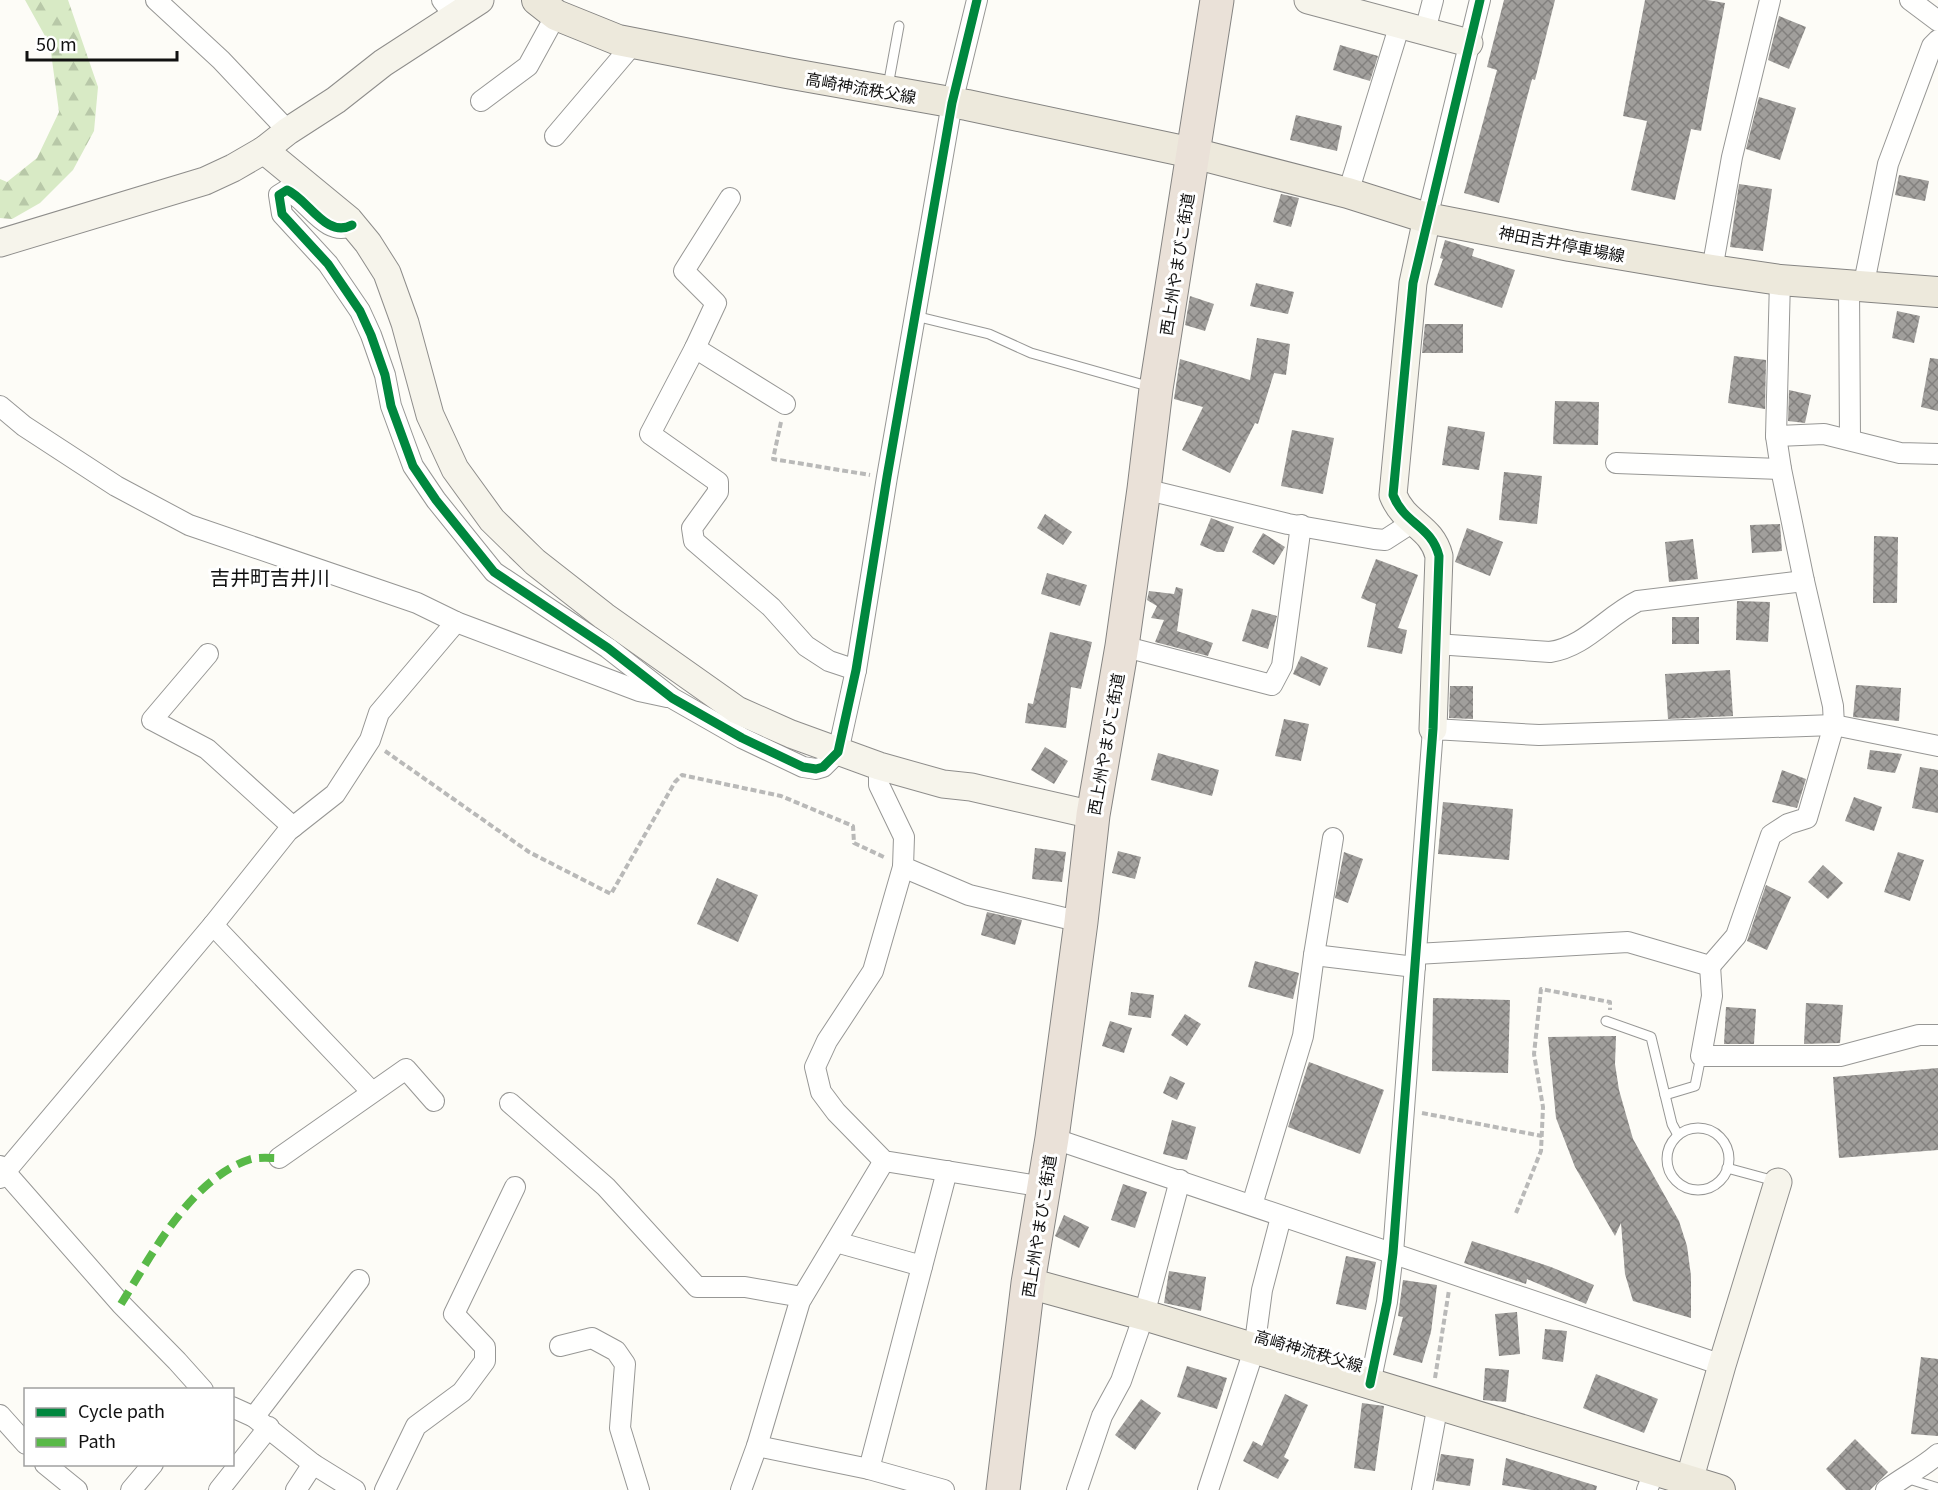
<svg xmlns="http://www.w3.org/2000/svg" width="1938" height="1490" viewBox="0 0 1938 1490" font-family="Georgia,'Noto Sans JP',serif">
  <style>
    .forest { fill: url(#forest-firs) }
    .building { fill: url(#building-cross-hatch) }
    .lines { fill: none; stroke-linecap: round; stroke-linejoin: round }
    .lane-casing { stroke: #979795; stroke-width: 11 }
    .street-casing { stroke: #979795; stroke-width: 22 }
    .secondary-casing { stroke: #8e8d8b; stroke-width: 29 }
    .primary-casing { stroke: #858482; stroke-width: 32 }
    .highway-casing { stroke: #858482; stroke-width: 35 }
    .path { stroke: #b9b9b8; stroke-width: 4; stroke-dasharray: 6 3; stroke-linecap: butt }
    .lane { stroke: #fffffe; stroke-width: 9 }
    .street { stroke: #fffffe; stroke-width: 20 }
    .secondary { stroke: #f6f4eb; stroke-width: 27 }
    .primary { stroke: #ede9dc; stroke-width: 30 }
    .highway { stroke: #eae1d8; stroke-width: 33 }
    .quiet { stroke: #58b947; stroke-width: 8; stroke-dasharray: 15 8; stroke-linecap: butt }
    .cycleway-casing { stroke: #fff; stroke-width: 13 }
    .cycleway { stroke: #00873e; stroke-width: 9 }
    .labels { text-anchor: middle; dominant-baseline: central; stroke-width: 6; stroke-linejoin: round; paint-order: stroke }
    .street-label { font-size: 16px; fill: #111; stroke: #fff }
    .quarter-label { font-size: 20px; fill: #111; stroke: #fff }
  </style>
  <defs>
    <pattern id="forest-firs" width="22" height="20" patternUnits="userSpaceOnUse" patternTransform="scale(1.5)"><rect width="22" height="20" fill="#d8eac5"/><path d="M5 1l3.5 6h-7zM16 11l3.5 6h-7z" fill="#b8c8a8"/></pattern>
    <pattern id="building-cross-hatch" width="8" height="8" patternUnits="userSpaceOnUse" patternTransform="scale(1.5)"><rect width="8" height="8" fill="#a19f9c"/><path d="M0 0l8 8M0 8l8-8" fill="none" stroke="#82807e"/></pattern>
  </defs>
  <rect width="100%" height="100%" fill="#fdfcf7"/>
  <!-- forest -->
  <path class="forest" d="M25 0H68L98 87 94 131 73 170 40 203 12 219 0 218V179L7 182 37 158 59 112 50 45Z"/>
  <!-- building -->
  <g class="building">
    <path d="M1504 0H1555L1535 80 1532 79 1499 203 1464 193 1497 70 1487 67Z"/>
    <path d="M1645 0H1707L1725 3 1701 131 1691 129 1675 200 1631 190 1647 121 1623 116Z"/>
    <path d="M1779 16 1806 27 1789 69 1768 60Z"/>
    <path d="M1340 45 1378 56 1370 81 1333 70Z"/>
    <path d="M1759 97 1796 108 1780 160 1746 149Z"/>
    <path d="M1296 115 1342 126 1337 151 1290 140Z"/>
    <path d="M1899 175 1929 181 1925 201 1895 195Z"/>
    <path d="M1739 184 1772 189 1763 251 1730 247Z"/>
    <path d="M1281 194 1299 198 1291 227 1273 222Z"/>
    <path d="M1445 240 1474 249 1472 256 1515 270 1502 308 1434 285 1443 259 1440 258Z"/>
    <path d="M1256 283 1294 292 1288 314 1250 306Z"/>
    <path d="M1190 296 1214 304 1205 331 1185 325Z"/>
    <path d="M1897 311 1920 316 1914 343 1892 338Z"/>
    <path d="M1425 324H1463V353H1422Z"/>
    <path d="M1257 338 1290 344 1286 375 1274 373 1258 424 1255 423 1230 473 1182 450 1203 407 1174 399 1180 359 1250 380Z"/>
    <path d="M1734 356 1766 360 1765 409 1728 403Z"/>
    <path d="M1930 358 1938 359V411L1921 407Z"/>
    <path d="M1789 390 1811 395 1805 423 1788 421Z"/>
    <path d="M1555 401 1599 402 1598 445 1553 444Z"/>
    <path d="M1448 426 1485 432 1479 470 1442 465Z"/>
    <path d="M1292 430 1334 438 1323 494 1281 486Z"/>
    <path d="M1504 472 1542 476 1537 524 1499 520Z"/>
    <path d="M1045 514 1072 532 1063 545 1037 528Z"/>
    <path d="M1211 518 1234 527 1224 552H1217L1200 545Z"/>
    <path d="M1780 524 1782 551 1752 553 1750 525Z"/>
    <path d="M1467 528 1503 542 1490 576 1455 562Z"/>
    <path d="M1263 533 1285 547 1274 565 1252 552Z"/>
    <path d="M1874 536 1898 537 1897 603H1873Z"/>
    <path d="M1693 539 1698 579 1669 582 1665 542Z"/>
    <path d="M1376 559 1418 575 1398 628 1407 630 1402 654 1367 647 1376 604 1361 598Z"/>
    <path d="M1047 573 1087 585 1080 606 1041 594Z"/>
    <path d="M1176 587 1183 589 1177 631 1213 643 1208 656 1155 642 1164 620 1151 618 1157 606 1147 600 1149 591 1174 594Z"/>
    <path d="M1737 601 1770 602 1768 642 1736 640Z"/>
    <path d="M1252 609 1277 616 1268 649 1242 641Z"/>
    <rect x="1672" y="617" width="27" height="27"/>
    <path d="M1050 632 1092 642 1081 689 1071 687 1066 728 1025 723 1028 703 1033 704Z"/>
    <path d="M1301 656 1328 668 1320 686 1293 674Z"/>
    <path d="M1730 670 1733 716 1668 719 1665 674Z"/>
    <path d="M1856 685 1901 688 1899 721 1853 717Z"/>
    <path d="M1450 686H1473V719L1449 718Z"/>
    <path d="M1284 719 1309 724 1301 761 1275 756Z"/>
    <path d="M1045 747 1068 761 1054 784 1031 770Z"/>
    <path d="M1870 750 1902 754 1895 773 1867 769Z"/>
    <path d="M1158 753 1219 770 1212 796 1151 780Z"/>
    <path d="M1920 767 1938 770V813L1912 808Z"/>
    <path d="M1782 770 1806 779 1797 808 1772 802Z"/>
    <path d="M1854 797 1882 807 1874 831 1845 821Z"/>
    <path d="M1443 802 1513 809 1509 860 1438 854Z"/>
    <path d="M1035 848 1066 852 1062 882 1032 879Z"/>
    <path d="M1118 851 1141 857 1135 879 1112 873Z"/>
    <path d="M1344 852 1363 859 1348 903 1335 898Z"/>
    <path d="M1898 852 1924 860 1910 901 1884 892Z"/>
    <path d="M1823 865 1843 883 1828 899 1808 882Z"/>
    <path d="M717 878 758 895 738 942 697 924Z"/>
    <path d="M1766 885 1791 897 1767 950 1747 941Z"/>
    <path d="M987 912 1022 920 1015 945 981 935Z"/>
    <path d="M1255 961 1299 973 1293 999 1248 987Z"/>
    <path d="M1131 992 1154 995 1151 1018 1128 1015Z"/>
    <path d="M1433 998 1510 1000 1508 1073 1432 1071Z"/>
    <path d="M1806 1003 1843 1005 1840 1043 1804 1044Z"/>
    <path d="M1726 1007 1756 1009 1754 1044H1724Z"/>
    <path d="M1185 1014 1201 1024 1187 1046 1171 1035Z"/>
    <path d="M1110 1021 1132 1028 1124 1053 1102 1046Z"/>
    <path d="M1616 1036 1615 1064 1619 1090 1633 1139 1679 1221 1687 1246 1691 1276V1318L1633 1301 1625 1274 1621 1223 1615 1236 1575 1167 1556 1118 1548 1037Z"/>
    <path d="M1309 1062 1384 1090 1360 1154 1288 1127Z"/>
    <path d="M1938 1068V1150L1839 1158 1833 1077Z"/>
    <path d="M1170 1076 1185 1083 1177 1100 1163 1093Z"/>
    <path d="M1172 1120 1196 1127 1187 1160 1163 1154Z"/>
    <path d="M1123 1184 1147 1192 1135 1228 1111 1220Z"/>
    <path d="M1064 1215 1089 1227 1079 1248 1055 1236Z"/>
    <path d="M1472 1241 1551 1267 1594 1285 1586 1304 1527 1279 1526 1284 1464 1263Z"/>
    <path d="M1346 1256 1376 1262 1366 1310 1336 1304Z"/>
    <path d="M1169 1271 1206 1277 1201 1311 1164 1303Z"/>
    <path d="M1403 1280 1437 1285 1431 1332 1422 1363 1393 1355 1403 1317 1398 1316Z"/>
    <path d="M1517 1312 1520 1354 1499 1356 1495 1314Z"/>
    <path d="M1545 1329 1567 1331 1563 1362 1542 1359Z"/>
    <path d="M1921 1357 1938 1359V1436L1911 1434Z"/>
    <path d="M1187 1366 1227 1378 1217 1409 1177 1397Z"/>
    <path d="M1485 1368 1509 1370 1506 1402 1483 1400Z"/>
    <path d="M1596 1374 1658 1399 1644 1433 1583 1408Z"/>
    <path d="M1285 1394 1308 1405 1284 1457 1289 1460 1278 1479 1243 1461 1253 1441 1262 1446Z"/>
    <path d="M1141 1399 1161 1413 1135 1450 1115 1435Z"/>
    <path d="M1362 1403 1384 1406 1375 1471 1354 1468Z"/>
    <path d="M1855 1439 1888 1472 1870 1490H1846L1826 1469Z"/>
    <path d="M1441 1454 1474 1459 1470 1486 1436 1481Z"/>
    <path d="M1506 1458 1597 1486 1596 1490H1532L1502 1485Z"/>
  </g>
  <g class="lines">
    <!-- lane casing -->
    <g class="lane-casing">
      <g id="lane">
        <path d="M888 86 899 26"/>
        <path d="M915 316 989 334 1031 353 1151 387"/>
        <path d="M1606 1021 1651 1037 1672 1124 1678 1135"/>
        <path d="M1665 1095 1695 1086 1701 1056"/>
        <circle cx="1698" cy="1159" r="31"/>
        <path d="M1727 1168 1775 1181"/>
        <path d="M1906 1478 1938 1488"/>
      </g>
    </g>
    <!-- street casing -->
    <g class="street-casing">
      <g id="street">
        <path d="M156 0 221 60 288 131"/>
        <path d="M442 0 455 16"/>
        <path d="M1910 0 1938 21"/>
        <path d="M1425 31 1433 0"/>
        <path d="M481 101 528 66 556 15"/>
        <path d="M555 136 634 43"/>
        <path d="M1348 193 1400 24"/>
        <path d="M730 198 684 271 716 303 695 348 650 434 718 482V492L692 528 694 541 771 607 806 646 829 661 856 670"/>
        <path d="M1427 218 1480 0"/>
        <path d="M352 225C326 239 308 199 287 190L279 195 282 214 328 264 360 311 371 335 385 375 391 406 413 466 436 500 494 572 608 648 672 698 742 738 803 767 816 769 823 767 838 752 856 670 887 477 952 103 977 0"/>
        <path d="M1712 270 1732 157 1770 0"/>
        <path d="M1849 286 1850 440"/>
        <path d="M1863 288 1888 164 1932 46 1938 40"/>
        <path d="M695 348 785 404"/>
        <path d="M0 406 24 426 116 486 189 525 417 603 456 622 639 691 667 697"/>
        <path d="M1776 436 1824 434 1900 453 1938 454"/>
        <path d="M1616 463 1781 469"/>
        <path d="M1144 489 1288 524 1374 539 1385 540 1413 522"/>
        <path d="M1436 644 1550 652C1585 647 1607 616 1638 601L1804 581"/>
        <path d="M1122 646 1272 685 1282 666 1301 525"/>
        <path d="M208 654 152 720 207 749 293 827"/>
        <path d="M879 766V785L904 837 903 867 969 895 1081 922"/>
        <path d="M903 867 873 971 827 1041 815 1067 821 1092 836 1112 884 1161 1045 1187"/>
        <path d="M213 925 372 1092"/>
        <path d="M1416 954 1628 942 1710 966 1736 936 1771 835 1788 824 1807 818 1834 725 1833 706 1804 581 1781 469 1776 436 1780 280"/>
        <path d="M1314 955 1415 967"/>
        <path d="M1710 966 1712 996 1701 1056H1840L1919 1035H1938"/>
        <path d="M510 1103 606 1187 697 1287H745L802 1297"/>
        <path d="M1052 1138 1722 1365"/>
        <path d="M279 1158 406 1069 434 1101"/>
        <path d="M0 1166 121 1304 177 1361 203 1390"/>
        <path d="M0 1178 213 925 288 831 335 794 370 740 379 713 456 622"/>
        <path d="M1252 1205 1303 1036 1314 955 1333 838"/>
        <path d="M836 1242 922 1266"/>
        <path d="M560 1346 592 1338 616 1351 625 1364 620 1428 639 1490"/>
        <path d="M1370 1384 1387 1302 1393 1253 1433 729 1539 735 1834 725 1938 746"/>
        <path d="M232 1407 254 1417 313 1464 355 1490"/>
        <path d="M0 1415 26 1444"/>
        <path d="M254 1417 359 1280"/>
        <path d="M757 1446 869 1469 944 1490"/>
        <path d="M45 1464 77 1490"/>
        <path d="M869 1469 947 1171"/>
        <path d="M131 1490 153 1464"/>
        <path d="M219 1490 269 1427"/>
        <path d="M296 1490 313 1464"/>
        <path d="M385 1490 416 1426 462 1392 485 1361V1347L454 1314 515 1187"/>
        <path d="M741 1490 757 1446 800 1301 884 1161"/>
        <path d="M1077 1490 1102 1416 1121 1381 1144 1315 1180 1180"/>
        <path d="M1208 1490 1254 1350 1262 1290 1281 1217"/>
        <path d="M1422 1490 1438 1404"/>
        <path d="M1647 1490 1655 1470"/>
        <path d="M1886 1490C1903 1477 1922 1468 1938 1454"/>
      </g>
    </g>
    <!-- secondary casing -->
    <g class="secondary-casing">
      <g id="secondary">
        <path d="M1308 0 1469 43"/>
        <path d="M264 150 349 220 368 243 387 273 405 323 430 415 455 469 492 520 535 562 604 616 737 710 791 734 879 766 943 784 971 787 1093 815"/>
        <path d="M1427 218 1413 283 1393 495C1405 525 1431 525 1439 556L1433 729"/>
        <path d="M0 243 205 181 233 168 264 150 288 131 336 100 383 63 480 0"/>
        <path d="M1689 1481 1722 1365 1778 1182"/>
      </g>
    </g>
    <!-- primary casing -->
    <g class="primary-casing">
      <g id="primary">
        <path d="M537 0 556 15 618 40 787 73 967 105 1193 153 1348 193 1427 218 1570 246 1712 270 1780 280 1938 292"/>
        <path d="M1028 1283 1144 1315 1720 1490"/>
      </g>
    </g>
    <!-- highway casing -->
    <g class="highway-casing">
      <path id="highway" d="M1003 1490 1028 1283 1052 1138 1081 922 1093 815 1122 646 1144 489 1156 389 1217 0"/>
    </g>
    <!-- path -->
    <g class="path">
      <path d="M781 422 773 459 870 475"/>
      <path d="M385 751 529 852 611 894 675 782 682 775 781 796 853 826 854 843 886 858"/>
      <path d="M1422 1113 1542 1136"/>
      <path d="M1516 1213 1541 1151 1543 1107 1534 1054 1541 989 1610 1002V1010"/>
      <path d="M1435 1378 1449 1290"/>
    </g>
    <!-- lane -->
    <use href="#lane" class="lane"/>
    <!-- street -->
    <use href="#street" class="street"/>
    <!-- secondary -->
    <use href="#secondary" class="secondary"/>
    <!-- primary -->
    <use href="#primary" class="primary"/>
    <!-- highway -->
    <use href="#highway" class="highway"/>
    <!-- quiet -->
    <path class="quiet" d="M121 1304C153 1253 191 1178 251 1159 260 1157 270 1158 279 1158"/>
    <!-- cycleway casing -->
    <g class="cycleway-casing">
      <g id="cycleway">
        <path d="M352 225C326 239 308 199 287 190L279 195 282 214 328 264 360 311 371 335 385 375 391 406 413 466 436 500 494 572 608 648 672 698 742 738 803 767 816 769 823 767 838 752 856 670 887 477 952 103 977 0"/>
        <path d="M1370 1384 1387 1302 1393 1253 1433 729 1439 556C1431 525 1405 525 1393 495L1413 283 1480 0"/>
      </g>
    </g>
    <!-- cycleway -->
    <use href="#cycleway" class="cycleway"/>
  </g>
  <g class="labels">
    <!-- street labels -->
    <g class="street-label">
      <text transform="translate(861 87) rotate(10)">高崎神流秩父線</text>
      <text transform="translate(1562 243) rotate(11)">神田吉井停車場線</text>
      <text transform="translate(1176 264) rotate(-81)">西上州やまびこ街道</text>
      <text transform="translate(1105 744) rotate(-80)">西上州やまびこ街道</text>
      <text transform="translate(1038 1226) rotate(-81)">西上州やまびこ街道</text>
      <text transform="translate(1309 1350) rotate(16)">高崎神流秩父線</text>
    </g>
    <!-- quarter labels -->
    <g class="quarter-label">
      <text x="270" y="576">吉井町吉井川</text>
    </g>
  </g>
  <!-- legend -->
  <rect x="24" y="1388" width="210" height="78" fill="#ffffff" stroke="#a0a0a0" stroke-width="1.5"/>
  <rect x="36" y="1408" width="30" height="9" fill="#00873e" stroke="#a0a0a0" stroke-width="1.5"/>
  <text x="78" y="1418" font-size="18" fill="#111111">Cycle path</text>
  <rect x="36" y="1438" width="30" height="9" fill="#58b947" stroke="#a0a0a0" stroke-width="1.5"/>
  <text x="78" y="1448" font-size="18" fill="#111111">Path</text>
  <!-- scale -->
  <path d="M27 51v9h150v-9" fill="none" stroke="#111111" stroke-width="3"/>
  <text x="36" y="51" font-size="18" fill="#111111" stroke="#ffffff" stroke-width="4.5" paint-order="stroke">50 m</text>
</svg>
